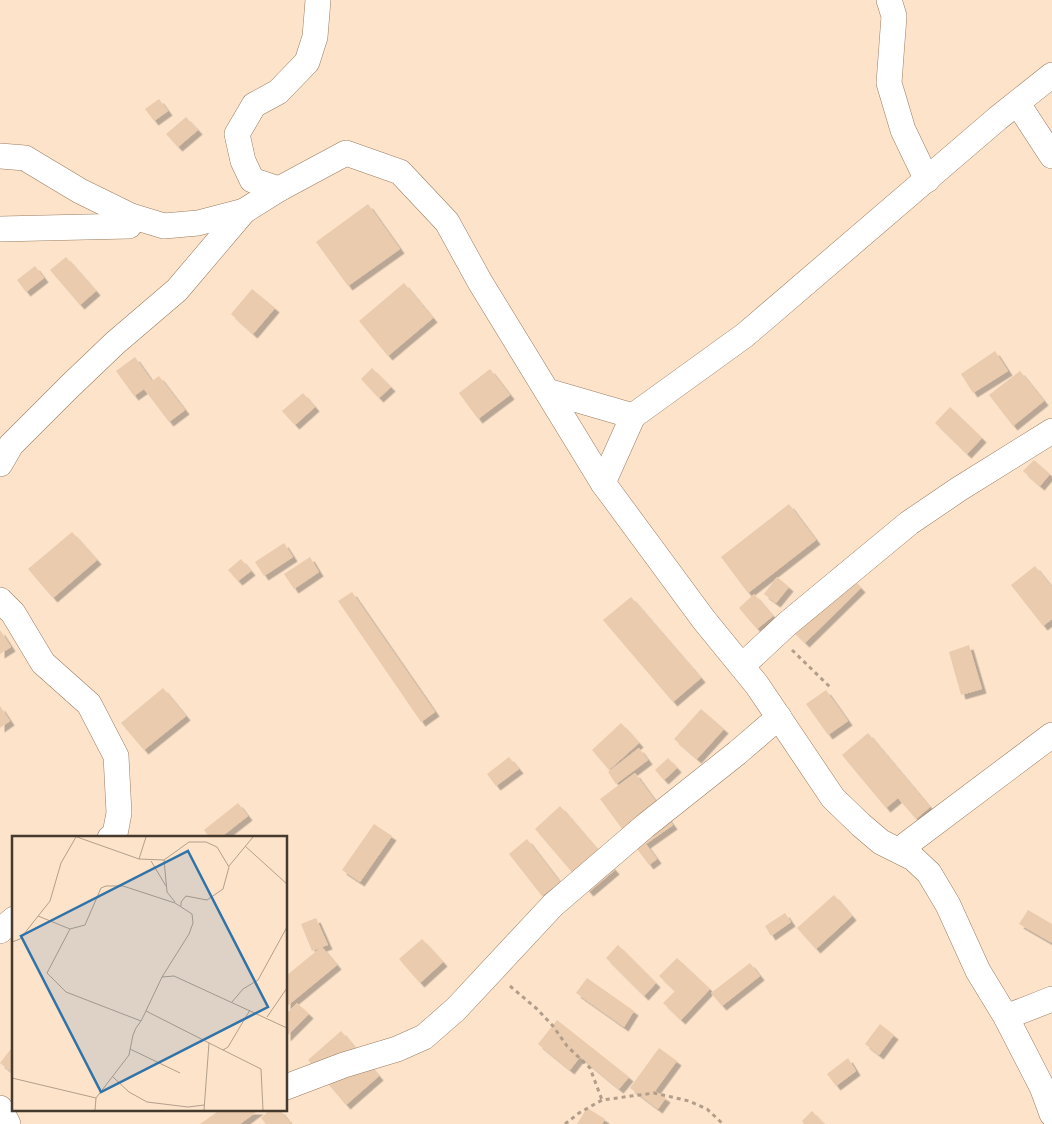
<svg xmlns="http://www.w3.org/2000/svg" width="1052" height="1124" viewBox="0 0 1052 1124" font-family="Karla,sans-serif">
  <style>
    .building { fill: #ebcbad; filter: url(#shadow) }
    .lines { fill: none; stroke-linecap: round; stroke-linejoin: round }
    .minor-casing { stroke: #9a7d61; stroke-width: 26 }
    .path { stroke: #b19d8a; stroke-width: 3; stroke-dasharray: 4 4; stroke-linecap: butt }
    .minor { stroke: #fff; stroke-width: 25 }
    .inset-road { fill: none; stroke: #b39f8b; stroke-width: 1 }
    .view { fill: #3073a8; fill-opacity: 0.15; stroke: #3073a8; stroke-width: 2.5 }
    .inset-edge { fill: none; stroke: #46392d; stroke-width: 2.5 }
  </style>
  <defs>
    <filter id="shadow"><feDropShadow dx="4.5" dy="4.5" stdDeviation="0" flood-color="#0004"/></filter>
  </defs>
  <rect width="100%" height="100%" fill="#fce3ca"/>
  <!-- building -->
  <g class="building">
    <path d="M159 99 168 111 154 121 145 109Z"/>
    <path d="M186 117 198 130 178 147 166 134Z"/>
    <path d="M368 204 400 249 348 286 316 242Z"/>
    <path d="M66 257 96 291 80 305 50 270Z"/>
    <path d="M35 266 44 278 26 292 17 280Z"/>
    <path d="M404 283 433 318 388 356 359 321Z"/>
    <path d="M252 289 275 308 253 334 231 314Z"/>
    <path d="M995 351 1008 371 973 393 961 374Z"/>
    <path d="M135 357 152 381 159 376 185 410 169 422 144 389 134 396 116 371Z"/>
    <path d="M372 368 391 387 379 398 361 379Z"/>
    <path d="M490 369 510 395 478 419 459 393Z"/>
    <path d="M1020 371 1044 401 1013 426 989 395Z"/>
    <path d="M303 393 315 407 295 425 282 411Z"/>
    <path d="M950 407 982 438 967 454 935 423Z"/>
    <path d="M1034 460 1050 474 1040 486 1023 471Z"/>
    <path d="M789 504 816 540 748 593 721 557Z"/>
    <path d="M72 532 97 560 53 598 28 569Z"/>
    <path d="M284 543 293 557 264 576 255 562Z"/>
    <path d="M310 557 319 572 294 589 284 574Z"/>
    <path d="M241 559 251 571 238 581 228 570Z"/>
    <path d="M838 564 861 588 805 643 782 620Z"/>
    <path d="M1035 566 1052 587V619L1043 626 1011 585Z"/>
    <path d="M777 577 789 587 776 603 764 594Z"/>
    <path d="M352 592 435 712 421 722 338 601Z"/>
    <path d="M754 594 773 616 757 629 739 608Z"/>
    <path d="M631 597 701 678 673 702 603 620Z"/>
    <path d="M0 630 11 647 0 654Z"/>
    <path d="M969 645 982 689 961 695 949 652Z"/>
    <path d="M163 688 186 716 144 750 121 723Z"/>
    <path d="M826 690 848 721 828 735 806 704Z"/>
    <path d="M0 706 10 721 0 728Z"/>
    <path d="M701 709 724 729 697 759 674 739Z"/>
    <path d="M621 723 639 743 609 770 592 750Z"/>
    <path d="M868 733 930 807 916 819 898 798 886 808 842 755Z"/>
    <path d="M639 748 648 760 616 784 608 772Z"/>
    <path d="M509 757 519 769 496 786 487 774Z"/>
    <path d="M668 758 677 768 664 780 655 770Z"/>
    <path d="M635 773 673 825 646 844 657 859 649 865 600 799Z"/>
    <path d="M238 803 248 816 220 838H210L204 830Z"/>
    <path d="M560 806 615 870 589 892 535 829Z"/>
    <path d="M374 824 392 836 360 882 342 870Z"/>
    <path d="M527 839 560 882 542 896 509 854Z"/>
    <path d="M834 895 852 916 816 949 797 928Z"/>
    <path d="M1028 910 1052 924V943L1019 924Z"/>
    <path d="M785 913 791 922 771 936 765 926Z"/>
    <path d="M316 918 328 945 322 947 337 965 286 1007V976L320 948 312 951 301 924Z"/>
    <path d="M422 939 443 962 420 983 399 959Z"/>
    <path d="M618 945 656 983 644 996 606 958Z"/>
    <path d="M677 958 710 989 681 1020 663 1003 675 991 659 976Z"/>
    <path d="M750 963 760 976 722 1006 711 993Z"/>
    <path d="M587 978 634 1011 624 1027 576 993Z"/>
    <path d="M297 1003 309 1014 286 1037V1014Z"/>
    <path d="M557 1020 629 1077 619 1089 580 1057 570 1070 538 1044Z"/>
    <path d="M880 1024 894 1035 879 1055 865 1044Z"/>
    <path d="M341 1031 379 1076 346 1105 308 1060Z"/>
    <path d="M14 1045V1074L0 1063Z"/>
    <path d="M659 1048 677 1061 655 1091 666 1098 658 1109 630 1088Z"/>
    <path d="M848 1058 856 1071 836 1086 827 1074Z"/>
    <path d="M587 1108 605 1119 602 1124H577Z"/>
    <path d="M220 1110H259L240 1124H200Z"/>
    <path d="M270 1110H280L291 1124H266L261 1118Z"/>
    <path d="M812 1111 824 1124H804L802 1121Z"/>
  </g>
  <g class="lines">
    <!-- minor casing -->
    <g class="minor-casing">
      <g id="minor">
        <path d="M889 0 894 16 889 83 903 130 927 180"/>
        <path d="M1018 104 1052 156"/>
        <path d="M0 156 25 158 80 191 131 216 164 226 198 223 244 211"/>
        <path d="M279 189 252 180 243 161 237 134 254 105 278 92 307 62 315 37 318 0"/>
        <path d="M0 229 129 226 131 216"/>
        <path d="M547 391 633 416"/>
        <path d="M0 464 11 445 69 387 115 343 177 290 244 211 279 189 346 153 400 172 447 222 480 282 603 483 704 620 757 685 833 798 861 825 881 842 913 858 929 873 948 905 978 971 1006 1017 1042 1087 1052 1114"/>
        <path d="M603 483 633 416 745 335 998 118 1052 75"/>
        <path d="M0 600 13 613 43 663 89 704 116 756 119 813 115 834 110 838"/>
        <path d="M742 666 787 624 909 523 959 489 1052 431"/>
        <path d="M899 850 1052 735"/>
        <path d="M0 931 14 919"/>
        <path d="M1006 1017 1052 999"/>
        <path d="M286 1087 344 1065 397 1049 424 1037 456 1009 553 905 645 826 737 753 779 717"/>
        <path d="M0 1108 8 1124"/>
      </g>
    </g>
    <!-- path -->
    <g class="path">
      <path d="M792 650 831 688"/>
      <path d="M510 986 537 1009 553 1026 567 1046 590 1068 602 1100"/>
      <path d="M565 1124 579 1113 602 1100 654 1093 689 1101 707 1109 723 1124"/>
    </g>
    <!-- minor -->
    <use href="#minor" class="minor"/>
  </g>
  <!-- overview -->
  <g transform="translate(12 836)">
    <rect width="275" height="275" fill="#fce3ca"/>
    <path class="inset-road" d="M65 1 127 23 152 24M233 10 275 48M127 23 134 1M139 25 154 50M217 30 241 1M163 66 155 56 152 24 177 6H194L205 11 217 31 211 53 195 64 174 60 169 66V70M26 80 58 93M0 106 8 103 38 65 49 27 64 1M150 141 162 140 275 192M220 166 231 153 246 144 275 91M134 175 211 214 216 211 238 174M255 181 275 152M118 213 168 237M211 214 249 233 251 274M101 241 117 256 135 266 176 271 192 269M0 242 84 262M83 274 84 262 117 219 121 199 124 192 129 185 132 179 150 141 177 98 181 87 180 78 163 67 111 50H94L89 52 73 89 58 93 35 137 54 156 129 185M192 274 197 207"/>
    <path class="view" d="M176 15 256 171 89 256 9 100Z"/>
    <rect width="275" height="275" class="inset-edge"/>
  </g>
</svg>
